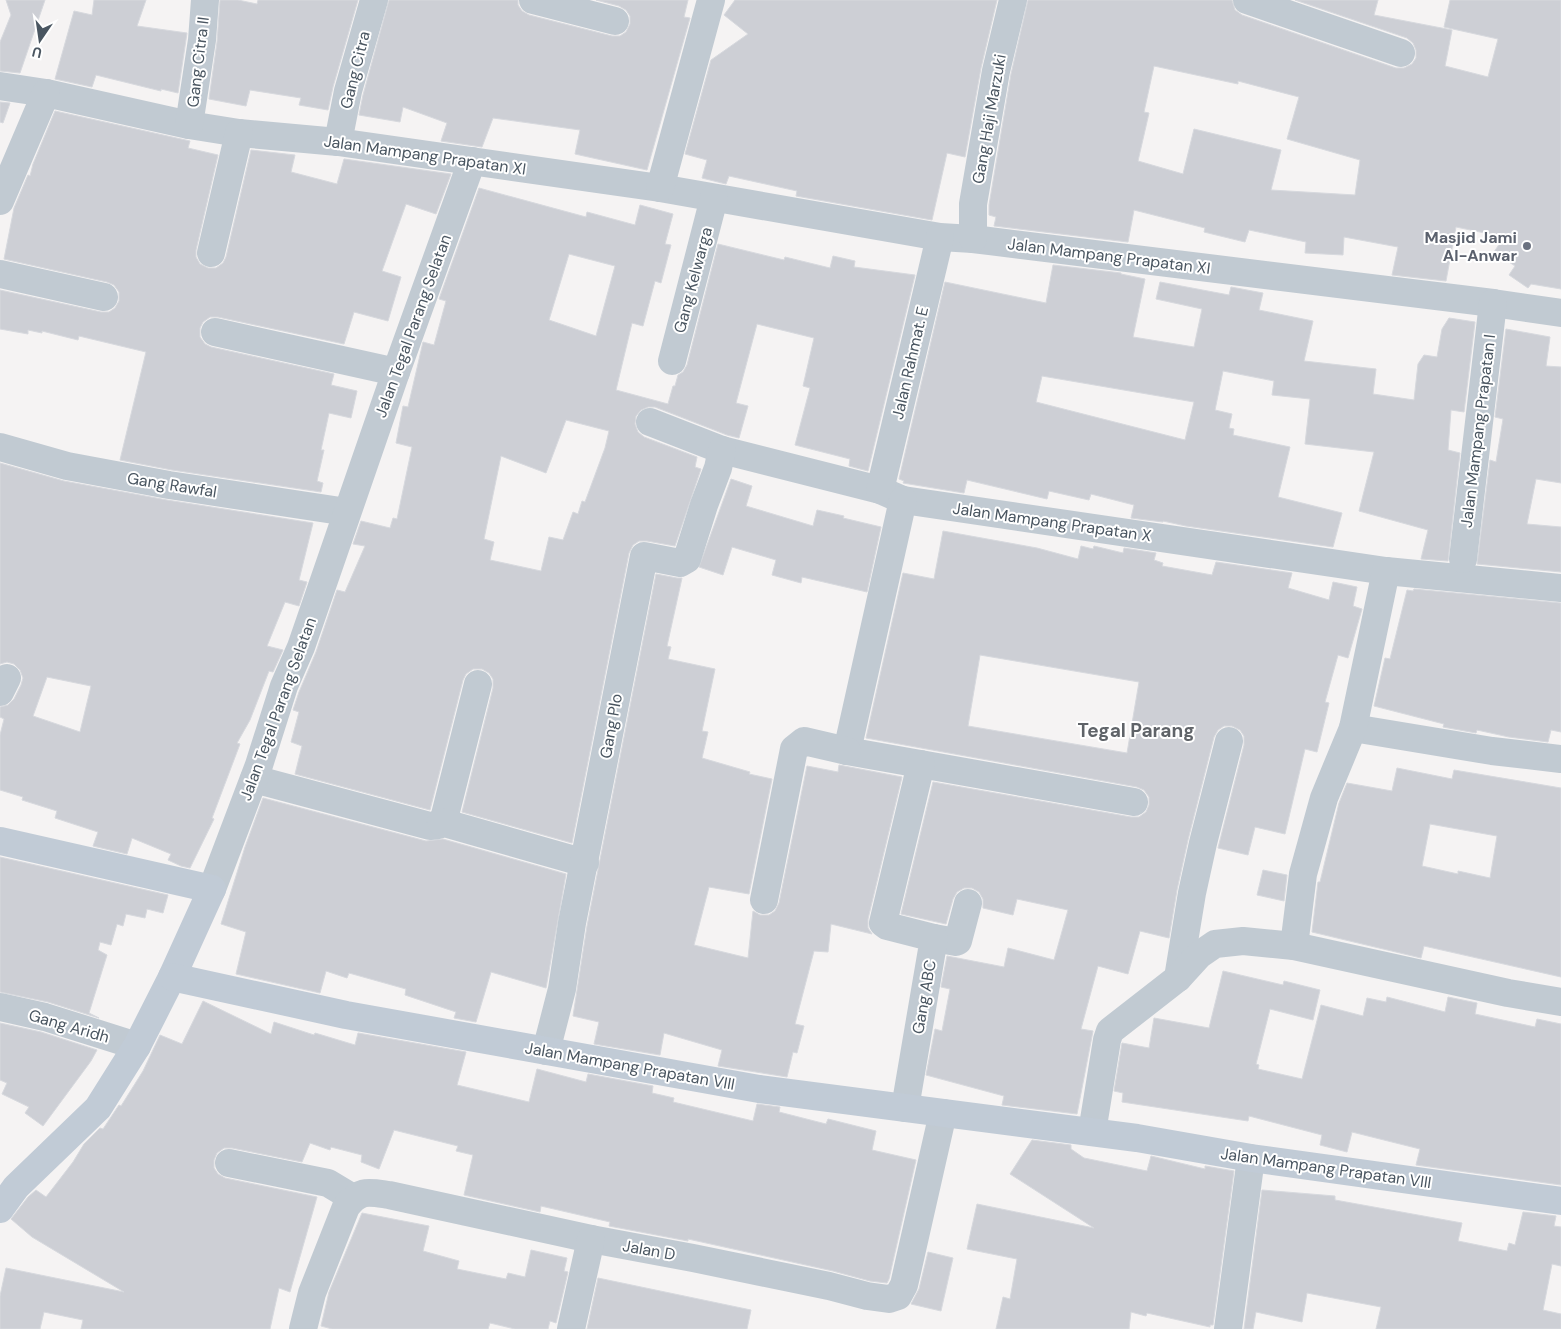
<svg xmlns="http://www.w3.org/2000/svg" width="1561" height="1329" viewBox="0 0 1561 1329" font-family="'DM Sans',sans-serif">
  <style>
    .building { fill: #cdcfd5; stroke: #d7d9de; fill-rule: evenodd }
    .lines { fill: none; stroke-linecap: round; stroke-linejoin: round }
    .street { stroke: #c1cad2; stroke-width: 28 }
    .secondary { stroke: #c1cbd6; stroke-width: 28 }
    .worship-dot { fill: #6b7280; stroke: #fff; stroke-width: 2 }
    .labels { text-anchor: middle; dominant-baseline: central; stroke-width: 4; stroke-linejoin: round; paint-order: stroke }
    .street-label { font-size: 16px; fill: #4a5661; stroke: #fff }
    .worship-label { font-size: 16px; font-weight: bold; fill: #5b616d; stroke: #fff; text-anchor: end }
    .quarter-label { font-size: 19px; font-weight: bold; fill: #5f6368; stroke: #fff }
  </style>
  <rect width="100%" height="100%" fill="#f5f3f3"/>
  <!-- building -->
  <g class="building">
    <path d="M6 0H45L20 73 0 71V42L11 15Z"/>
    <path d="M94 0H146L137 26 187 33 178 93 161 89V91L96 75 92 87 55 79 74 11 92 15Z"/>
    <path d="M220 0H238L257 4 258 0H358L333 87 328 110 299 105 301 98 250 90 246 106 209 99 217 42Z"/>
    <path d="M389 0H518V5L522 11 529 15 612 36H620L626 32 630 24V16L626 10 619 6 596 0H688L684 17 690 18 647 170 575 154 580 130 493 118 482 147 441 141 447 123 403 107 400 122 359 115 363 95Z"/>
    <path d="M735 0H997L981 68 965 157 947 153 932 220 796 196 797 191 729 176 726 184 702 178 707 160 685 154 711 60 748 34 724 15Z"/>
    <path d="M1028 0H1232L1235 10 1242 15 1396 68H1404L1412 64 1416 58V50L1413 43 1407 38 1295 0H1378L1374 15 1452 30 1445 66 1488 77 1498 39 1444 27 1450 0H1561V289L1531 284 1528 288 1509 275 1515 266 1494 252 1504 237 1456 227 1446 281 1392 275 1398 247 1344 237 1343 255 1305 253 1306 242 1249 230 1245 242 1204 232 1205 228 1134 210 1128 242 994 226 996 217 989 215V205L1011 74ZM1154 66 1238 84V81L1299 97 1287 139 1360 160 1355 195 1271 190 1281 150 1194 129 1183 174 1138 161 1149 113 1144 112Z"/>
    <path d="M0 102 10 103 3 123 0 122Z"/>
    <path d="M55 111 190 141 188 148 218 155 196 250V257L200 264 208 268H216L223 263 226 257 251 150 295 155 291 172 337 184 344 159 451 174 436 214 406 204 382 271 401 277 388 321 354 312 344 344 218 317H210L203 322 200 328V337L205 344 211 347 334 374 331 385 357 391 351 418 329 413 321 450H324L317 481 323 483 321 492 172 470 120 460 146 352 79 336 78 340 42 331V333L28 330V334L0 329V290L101 312H109L115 308 119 301V292L114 285 107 282 4 259 14 208 28 175 30 176 33 164Z"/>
    <path d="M479 188 586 217 587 212 635 225 640 205 673 214 665 244 671 245 661 283 655 281 643 326 632 323 616 390 668 404 673 386H675L678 375 683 372 687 365 718 244 784 260 785 257 830 268 833 256 855 261 854 267 915 275 868 471 849 466 850 459 795 445 810 388 803 386 814 338 757 324 736 403 748 406 739 438 727 435 655 407H648L641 410 636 416 635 424 638 432 644 437 697 457 695 467 701 469 675 546 647 541H639L633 545 629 553 572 843 462 812 493 688V679L489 673 482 669H473L466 674 463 680 430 810 295 774 302 746 291 742 299 712 293 710 299 692 316 652 337 590 345 592 365 546 353 544 361 521 390 528 393 518 397 519 412 447 396 443 403 406 408 407 423 342 434 345 446 301 439 299ZM569 254 615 266 596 336 549 320ZM566 420 609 431 605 448 585 502 582 501 578 514 573 512 563 540 549 537 541 571 490 560 494 542 484 539 501 456 546 473Z"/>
    <path d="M1053 265 1121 273V274L1145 279 1133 337 1194 347 1202 309 1156 299 1160 282 1229 295 1231 287 1263 293 1259 310 1313 321 1304 361 1376 369 1373 394 1414 400 1418 364 1424 355 1437 357 1442 329 1449 318 1475 322 1464 412 1451 410 1448 450 1460 453 1448 561 1421 559 1428 530 1359 511 1374 452 1305 444 1310 399 1272 395 1274 381 1223 371 1215 410 1232 414 1229 428 1234 429 1233 435 1290 447 1278 497 1342 513 1333 547 1186 526 1163 521V522L1131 518 1134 505 1091 494 1089 500 1049 491 1047 499 967 480 964 493 903 483 904 481 899 479 945 282 1046 303ZM1042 376 1194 402 1185 440 1036 402Z"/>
    <path d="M1506 329 1550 337 1546 366 1561 367V483L1536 479 1527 524 1561 527V572L1477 564 1490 460 1496 462 1503 419 1495 417Z"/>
    <path d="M0 463 64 481 167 500 313 523 299 580 307 582 299 606 285 602 267 646 283 650 273 672 269 671 250 720 237 743 240 744 212 818 214 819 190 868 181 866 168 860 171 854 132 838 127 854 93 846 98 832 55 818 57 811 22 800 23 797 0 790V735L4 719 0 717V707L8 705 14 699 21 685 23 678 20 670 14 664 7 662 0 664ZM47 677 91 686 80 732 33 716Z"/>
    <path d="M731 479 752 486 746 506 813 526 817 510 844 516 843 518 881 527 867 592 802 577 801 583 772 575 776 560 732 547 723 575 699 567Z"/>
    <path d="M943 531 1037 548 1078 559 1081 546 1093 549 1094 546 1123 553 1124 548 1156 553 1154 560 1163 563 1162 566 1212 575 1216 562 1292 573 1288 588 1329 600 1333 582 1357 587 1353 606 1362 609 1348 658 1338 655 1325 702 1329 703 1317 752 1305 749 1285 834 1255 827 1248 855 1218 848 1244 745V736L1240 730 1232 726H1224L1218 730 1214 737 1188 840 1177 890 1169 938 1140 931 1128 974 1098 966 1081 1029 1093 1031 1077 1114 1002 1105 1004 1096 926 1075 935 1029 942 1031 950 989 941 987 947 956 1004 967 1008 948 1054 960 1068 910 1017 899 1013 915 983 908V899L979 892 972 888H964L957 892 953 899 946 924 901 914 933 782 1131 817H1139L1146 812 1149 805V797L1144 790 1137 787 866 738 903 573 934 579ZM980 655 1139 682 1127 753 968 726Z"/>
    <path d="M656 574 677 578H682L667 646 671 647 668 659 715 669 702 731 708 732 702 758 750 772 749 774 772 779 749 894 709 887 694 945 748 958 753 911 760 915H769L775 911 779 903 807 766 838 772 839 765 902 777 868 919V928L872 934 831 924 828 952 814 951 795 1024 804 1026 797 1053 793 1052 787 1077 718 1066 722 1050 664 1033 660 1055 594 1044 599 1022 573 1016 587 926Z"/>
    <path d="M1414 589 1561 603V732L1551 730 1548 742 1509 737 1477 730 1476 733 1443 727 1444 724 1374 706 1385 658 1390 659 1407 590 1413 591Z"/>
    <path d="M1397 768 1452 779 1454 770 1561 788V977L1424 946 1421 958 1312 932 1318 882H1320L1339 803 1347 783 1392 791ZM1430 824 1497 836 1490 878 1458 871V874L1422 866Z"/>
    <path d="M263 798 426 841 443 839 566 874 546 988 491 972 476 1022 454 1018 456 1012 405 995 406 989 349 973 347 978 326 971 320 993 236 974 246 932 221 924 245 847Z"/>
    <path d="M0 857 168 895 163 913 147 909 145 918 126 914 123 926 117 924 111 945 100 942 98 950 107 955 89 1013 99 1018 48 1002 0 992Z"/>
    <path d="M1263 870 1287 875 1284 901 1257 895Z"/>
    <path d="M1223 971 1283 985 1284 981 1320 990 1313 1020 1270 1009 1256 1064 1259 1065 1258 1069 1302 1079 1321 1005 1363 1016 1367 998 1386 1002 1387 997 1445 1012 1448 997 1477 1003 1475 1014 1535 1027 1537 1019 1561 1024V1185L1416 1165 1420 1149 1352 1132 1347 1152 1320 1145 1322 1135 1249 1116 1248 1121 1122 1102 1123 1093 1114 1091 1122 1043 1149 1048 1154 1018 1209 1028Z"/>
    <path d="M203 1001 271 1034 274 1022 314 1035 315 1033 355 1045 358 1033 466 1052 457 1085 529 1102 537 1069 586 1082 588 1074 653 1086 652 1093 674 1098 673 1102 753 1121 757 1104 780 1107 779 1112 826 1124 828 1119 876 1131 872 1150 916 1160 889 1279 887 1283 870 1281 833 1271 688 1239V1241L609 1226 610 1222 541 1206 540 1212 464 1195 473 1155 456 1151 458 1146 394 1130 379 1169 361 1162 362 1155 331 1147 330 1150 310 1143 302 1162 232 1148H224L217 1153 214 1160V1168L218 1174 225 1178 317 1197 290 1292 279 1288 270 1329H81L83 1320 44 1312 40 1329H0V1296L6 1268 124 1292 32 1237 11 1219 28 1197 36 1190 46 1197 73 1162 84 1144 100 1128 103 1129 119 1105 121 1106 143 1071 160 1035 182 1044Z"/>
    <path d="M0 1023 41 1032 97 1050 91 1061 43 1126 25 1113 29 1107 2 1094 7 1083 0 1080Z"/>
    <path d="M1032 1140 1071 1145V1149L1084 1158 1147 1171 1151 1156 1205 1169V1166L1234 1171 1213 1325H1210V1327L1147 1313 1146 1316 1131 1312 1129 1329H996L1003 1297 1010 1299 1017 1259 967 1249 977 1204 1094 1228 1010 1174Z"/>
    <path d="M1262 1190 1335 1196V1200L1462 1223 1458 1241 1507 1251 1509 1243 1515 1245 1523 1212 1556 1216 1554 1226 1561 1227V1266L1552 1264 1543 1310 1561 1314V1329H1376L1381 1307 1307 1293 1302 1322 1256 1312 1253 1329H1244Z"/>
    <path d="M362 1213 429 1226 423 1251 459 1261 457 1269 506 1279 508 1273 525 1277 531 1250 567 1258 564 1271 568 1272 556 1323 550 1321 548 1329H515L490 1323 488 1329H332L321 1326 329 1292Z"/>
    <path d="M928 1252 953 1258 941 1311 911 1304 919 1289Z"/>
    <path d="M598 1278 751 1310 747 1329H587Z"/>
  </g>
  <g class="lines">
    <!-- street -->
    <g class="street">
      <path d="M533 0 615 21"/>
      <path d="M1247 0 1401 53"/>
      <path d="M0 86 46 93 189 125 239 133 338 142 660 188 940 237 973 239 1493 303 1561 313"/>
      <path d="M189 125 202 40 205 0"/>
      <path d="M338 142 348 91 374 0"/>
      <path d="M660 188 711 0"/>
      <path d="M0 201 46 93"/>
      <path d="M973 239V204L996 71 1013 0"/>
      <path d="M211 253 239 133"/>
      <path d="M0 274 104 297"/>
      <path d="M215 332 396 372"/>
      <path d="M672 361 714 198"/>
      <path d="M650 422 722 450 880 490 903 500 1386 571 1561 588"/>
      <path d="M0 447 67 466 169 485 347 512"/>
      <path d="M880 490 940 237"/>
      <path d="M903 500 847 751 1134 802"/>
      <path d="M1463 559 1493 303"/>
      <path d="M0 692 7 678"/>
      <path d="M1353 728 1492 751 1561 759"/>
      <path d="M254 779 430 826 438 825 444 819 478 684"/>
      <path d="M441 822 585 863"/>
      <path d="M212 889 259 765 284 686 301 647 396 372 472 161"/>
      <path d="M764 900 794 749 804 741 847 751"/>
      <path d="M934 938 956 942 958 941 968 903"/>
      <path d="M1294 946 1303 874 1324 798 1353 728 1386 571"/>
      <path d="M1178 978 1192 893 1203 843 1229 741"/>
      <path d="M0 1007 45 1017 137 1046"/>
      <path d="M546 1051 562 989 572 923 644 556 680 563 687 559 704 505 718 468 722 450"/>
      <path d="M905 1108 934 938 887 926 883 923 921 764"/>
      <path d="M1092 1132 1107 1040 1110 1031 1178 978 1199 955 1215 944 1243 941 1294 946 1508 993 1561 1002"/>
      <path d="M229 1163 328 1183 353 1198"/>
      <path d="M303 1329 312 1293 346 1207C360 1189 368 1192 389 1195L591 1239 693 1258 829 1286 867 1296 889 1299 898 1296 904 1285 943 1113"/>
      <path d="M571 1329 591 1239"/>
      <path d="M1228 1329 1251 1158"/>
    </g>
    <!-- secondary -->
    <g class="secondary">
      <path d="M0 841 212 889 172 977 137 1046 98 1108 16 1187 0 1209"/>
      <path d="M172 977 346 1015 759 1089 1137 1138 1251 1158 1561 1201"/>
    </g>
  </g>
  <!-- markers -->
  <circle class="worship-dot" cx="1527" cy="246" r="5"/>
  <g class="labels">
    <!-- street labels -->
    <g class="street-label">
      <text transform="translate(198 62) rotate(-83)">Gang Citra II</text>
      <text transform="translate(355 70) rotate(-76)">Gang Citra</text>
      <text transform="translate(989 119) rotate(-80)">Gang Haji Marzuki</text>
      <text transform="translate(425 155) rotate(8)">Jalan Mampang Prapatan XI</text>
      <text transform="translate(1109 256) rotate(7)">Jalan Mampang Prapatan XI</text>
      <text transform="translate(693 280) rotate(-75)">Gang Kelwarga</text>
      <text transform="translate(413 326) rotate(-70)">Jalan Tegal Parang Selatan</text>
      <text transform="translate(910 363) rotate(-77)">Jalan Rahmat. E</text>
      <text transform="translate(1478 431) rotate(-83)">Jalan Mampang Prapatan I</text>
      <text transform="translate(172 485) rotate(9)">Gang Rawfal</text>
      <text transform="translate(1052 522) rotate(8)">Jalan Mampang Prapatan X</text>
      <text transform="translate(278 709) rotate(-70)">Jalan Tegal Parang Selatan</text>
      <text transform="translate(611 726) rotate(-80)">Gang Plo</text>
      <text transform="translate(924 997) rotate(-80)">Gang ABC</text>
      <text transform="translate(69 1026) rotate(16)">Gang Aridh</text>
      <text transform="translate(630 1066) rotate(10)">Jalan Mampang Prapatan VIII</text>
      <text transform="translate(1326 1168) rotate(8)">Jalan Mampang Prapatan VIII</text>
      <text transform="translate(649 1250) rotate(10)">Jalan D</text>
    </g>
    <!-- worship labels -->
    <g class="worship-label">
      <text x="1517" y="237">Masjid Jami<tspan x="1517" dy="18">Al-Anwar</tspan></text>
    </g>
    <!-- quarter labels -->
    <g class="quarter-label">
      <text x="1136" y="730">Tegal Parang</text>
    </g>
  </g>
  <!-- north arrow -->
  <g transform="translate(40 40) rotate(193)" stroke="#ffffff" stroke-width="4" paint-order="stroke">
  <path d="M0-4L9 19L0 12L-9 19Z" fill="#4a5661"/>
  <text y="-8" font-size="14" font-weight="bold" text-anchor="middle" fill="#4a5661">U</text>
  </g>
</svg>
